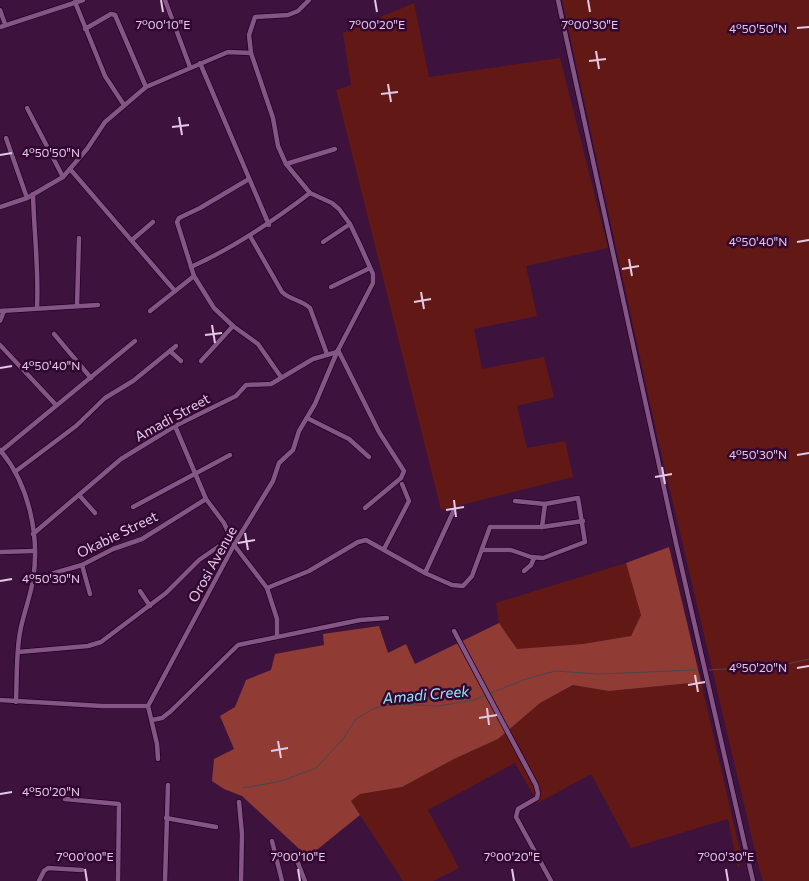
<svg xmlns="http://www.w3.org/2000/svg" width="809" height="881" viewBox="0 0 809 881" font-family="Commissioner,sans-serif">
  <style>
    .green { fill: #621915 }
    .forest { fill: #903c35 }
    .lines { fill: none; stroke-linecap: round; stroke-linejoin: round }
    .stream { stroke: #464751; stroke-width: 1 }
    .minor-casing { stroke: #220024; stroke-width: 6 }
    .minor { stroke: #855685; stroke-width: 4.5 }
    .ticks { fill: none; stroke: #e3c9e3; stroke-width: 2 }
    .labels { text-anchor: middle; dominant-baseline: central; stroke-width: 5; stroke-linejoin: round; paint-order: stroke }
    .street-label { font-size: 14px; fill: #e3c9e3; stroke: #320833 }
    .water-label { font-size: 15px; font-style: italic; fill: #90e9f6; stroke: #320833 }
    .ticks-label { font-size: 12px; text-anchor: middle; fill: #e3c9e3; stroke: #320833; stroke-width: 5; stroke-linejoin: round; paint-order: stroke }
  </style>
  <rect width="100%" height="100%" fill="#3d133e"/>
  <!-- green -->
  <g class="green">
    <path d="M562 0H809V881H763L758 864 657 435Z"/>
    <path d="M414 3 429 77 560 58 608 248 526 266 537 316 474 329 482 369 544 357 554 397 517 406 527 448 565 441 573 477 441 510 336 90 351 85 343 33Z"/>
    <path d="M626 563 641 615 631 636 583 644 517 649 499 623 496 603Z"/>
    <path d="M701 682 742 860 738 868 728 819 631 848 591 774 538 803 515 763 428 810 459 868 433 881H403L351 801 360 794 402 787 454 759 498 739 540 703 574 685 609 691Z"/>
  </g>
  <!-- forest -->
  <path class="forest" d="M669 547 701 682 609 691 573 685 540 703 498 739 454 759 402 787 360 794 351 801 360 815 308 857 242 796 224 789 212 781 214 759 234 749 220 716 235 707 246 680 271 670 275 654 324 645 323 634 379 626 388 653 406 644 415 664 499 623 517 649 583 644 631 636 641 615 626 563Z"/>
  <g class="lines">
    <!-- stream -->
    <g class="stream">
      <path d="M709 670 783 665 809 659"/>
      <path d="M489 694 523 680 555 671 599 674 696 670"/>
      <path d="M243 788 282 781 316 768 343 739 356 719 375 708 395 704 439 706 474 700 486 695"/>
    </g>
    <!-- minor casing -->
    <g class="minor-casing">
      <g id="minor">
        <path d="M165 0 190 67"/>
        <path d="M558 0 676 543 753 881"/>
        <path d="M75 2 105 76 124 105"/>
        <path d="M0 10 5 24"/>
        <path d="M0 27 83 0"/>
        <path d="M85 29 111 14 115 15 146 87"/>
        <path d="M200 63 269 225"/>
        <path d="M27 108 63 177"/>
        <path d="M6 138 27 198"/>
        <path d="M286 164 335 149"/>
        <path d="M70 169 175 291"/>
        <path d="M249 179 200 208 179 218 177 222 194 276 214 308 233 326 258 344 281 377"/>
        <path d="M33 194C34 233 39 270 37 308"/>
        <path d="M0 207 27 198 63 177 87 149 105 122 146 87 228 52 251 53"/>
        <path d="M250 236 282 292C290 300 302 300 310 308L327 354"/>
        <path d="M132 240 153 222"/>
        <path d="M323 242 350 224"/>
        <path d="M191 267C235 247 272 222 310 193"/>
        <path d="M331 287 370 268"/>
        <path d="M77 306 79 238"/>
        <path d="M0 311 98 305"/>
        <path d="M150 311 194 276"/>
        <path d="M0 321 4 311"/>
        <path d="M54 334 91 378"/>
        <path d="M0 345 56 405"/>
        <path d="M338 350 379 432 404 471 401 478 365 508"/>
        <path d="M170 351 181 361"/>
        <path d="M201 361 233 326"/>
        <path d="M307 418 349 439 369 457"/>
        <path d="M175 426 206 499 224 523 234 545 267 588 277 619V636"/>
        <path d="M0 450C29 484 40 536 33 580 30 598 23 615 20 632 16 655 17 679 16 702"/>
        <path d="M0 452 135 341"/>
        <path d="M16 471 76 426 105 398 133 381 176 346"/>
        <path d="M79 495 95 513"/>
        <path d="M133 507 230 455"/>
        <path d="M542 527 545 504"/>
        <path d="M33 534 121 459 175 426 236 396 246 385 271 384 313 359 337 352"/>
        <path d="M384 549 409 501 402 484"/>
        <path d="M483 550H511L531 557 543 558 585 542 578 498 545 504 515 501"/>
        <path d="M0 552 33 551"/>
        <path d="M82 565 90 594"/>
        <path d="M524 571 531 565 534 558"/>
        <path d="M425 573 454 510"/>
        <path d="M33 579 82 565 113 549 142 539 206 499"/>
        <path d="M267 588 309 571 358 542 366 540 425 573 452 585 463 586 472 576 490 527H542L583 521"/>
        <path d="M140 591 150 606"/>
        <path d="M454 631 536 785 538 793 537 798 518 809 516 817 551 881"/>
        <path d="M18 652 88 646 101 642 166 593 199 560 231 538"/>
        <path d="M0 700 102 706H148L234 545 273 481 279 463 293 450 299 431 315 404 337 352 373 283V274L360 245 350 224 339 209 332 203 310 193 286 164 278 146 273 118 251 53 249 35 255 17 288 15 298 11 309 0"/>
        <path d="M148 706 157 744 158 759"/>
        <path d="M152 720 162 718 171 711 238 645 360 620 387 618"/>
        <path d="M65 799 119 804 118 881"/>
        <path d="M239 802 242 834 241 881"/>
        <path d="M166 818 216 827"/>
        <path d="M272 841 282 881"/>
        <path d="M298 863 305 881"/>
        <path d="M39 881 44 871 48 868 82 870"/>
        <path d="M165 881 168 785"/>
      </g>
    </g>
    <!-- minor -->
    <use href="#minor" class="minor"/>
  </g>
  <!-- ticks -->
  <path class="ticks" d="M161 0 163 12M375 0 377 12M588 0 590 12M797 28 809 27M596 51 599 69M589 61 606 59M388 84 391 102M381 94 398 92M179 117 182 135M172 127 189 125M0 155 12 153M797 242 809 240M629 259 632 276M622 269 639 266M421 292 424 309M414 302 431 299M212 325 215 343M205 335 222 333M0 368 12 366M797 455 809 453M662 467 665 484M655 477 672 474M454 500 456 517M446 510 464 507M245 533 248 550M238 543 255 540M0 581 12 579M797 668 809 666M695 675 698 692M688 685 705 682M487 708 489 725M479 718 497 715M278 741 281 758M271 751 288 748M0 794 12 792M85 869 87 881M298 869 300 881M512 869 514 881M726 869 728 881"/>
  <g class="labels">
    <!-- street labels -->
    <g class="street-label">
      <text transform="translate(172 417) rotate(-29)">Amadi Street</text>
      <text transform="translate(117 534) rotate(-26)">Okabie Street</text>
      <text transform="translate(212 564) rotate(-61)">Orosi Avenue</text>
    </g>
    <!-- water labels -->
    <g class="water-label">
      <text transform="translate(426 694) rotate(-5)">Amadi Creek</text>
    </g>
  </g>
  <g class="ticks-label">
    <text x="377" y="29">7°00'20"E</text>
    <text x="163" y="29">7°00'10"E</text>
    <text x="590" y="29">7°00'30"E</text>
    <text x="758" y="33">4°50'50"N</text>
    <text x="51" y="157">4°50'50"N</text>
    <text x="758" y="246">4°50'40"N</text>
    <text x="51" y="370">4°50'40"N</text>
    <text x="758" y="459">4°50'30"N</text>
    <text x="51" y="583">4°50'30"N</text>
    <text x="758" y="672">4°50'20"N</text>
    <text x="51" y="796">4°50'20"N</text>
    <text x="85" y="861">7°00'00"E</text>
    <text x="298" y="861">7°00'10"E</text>
    <text x="512" y="861">7°00'20"E</text>
    <text x="726" y="861">7°00'30"E</text>
  </g>
</svg>
